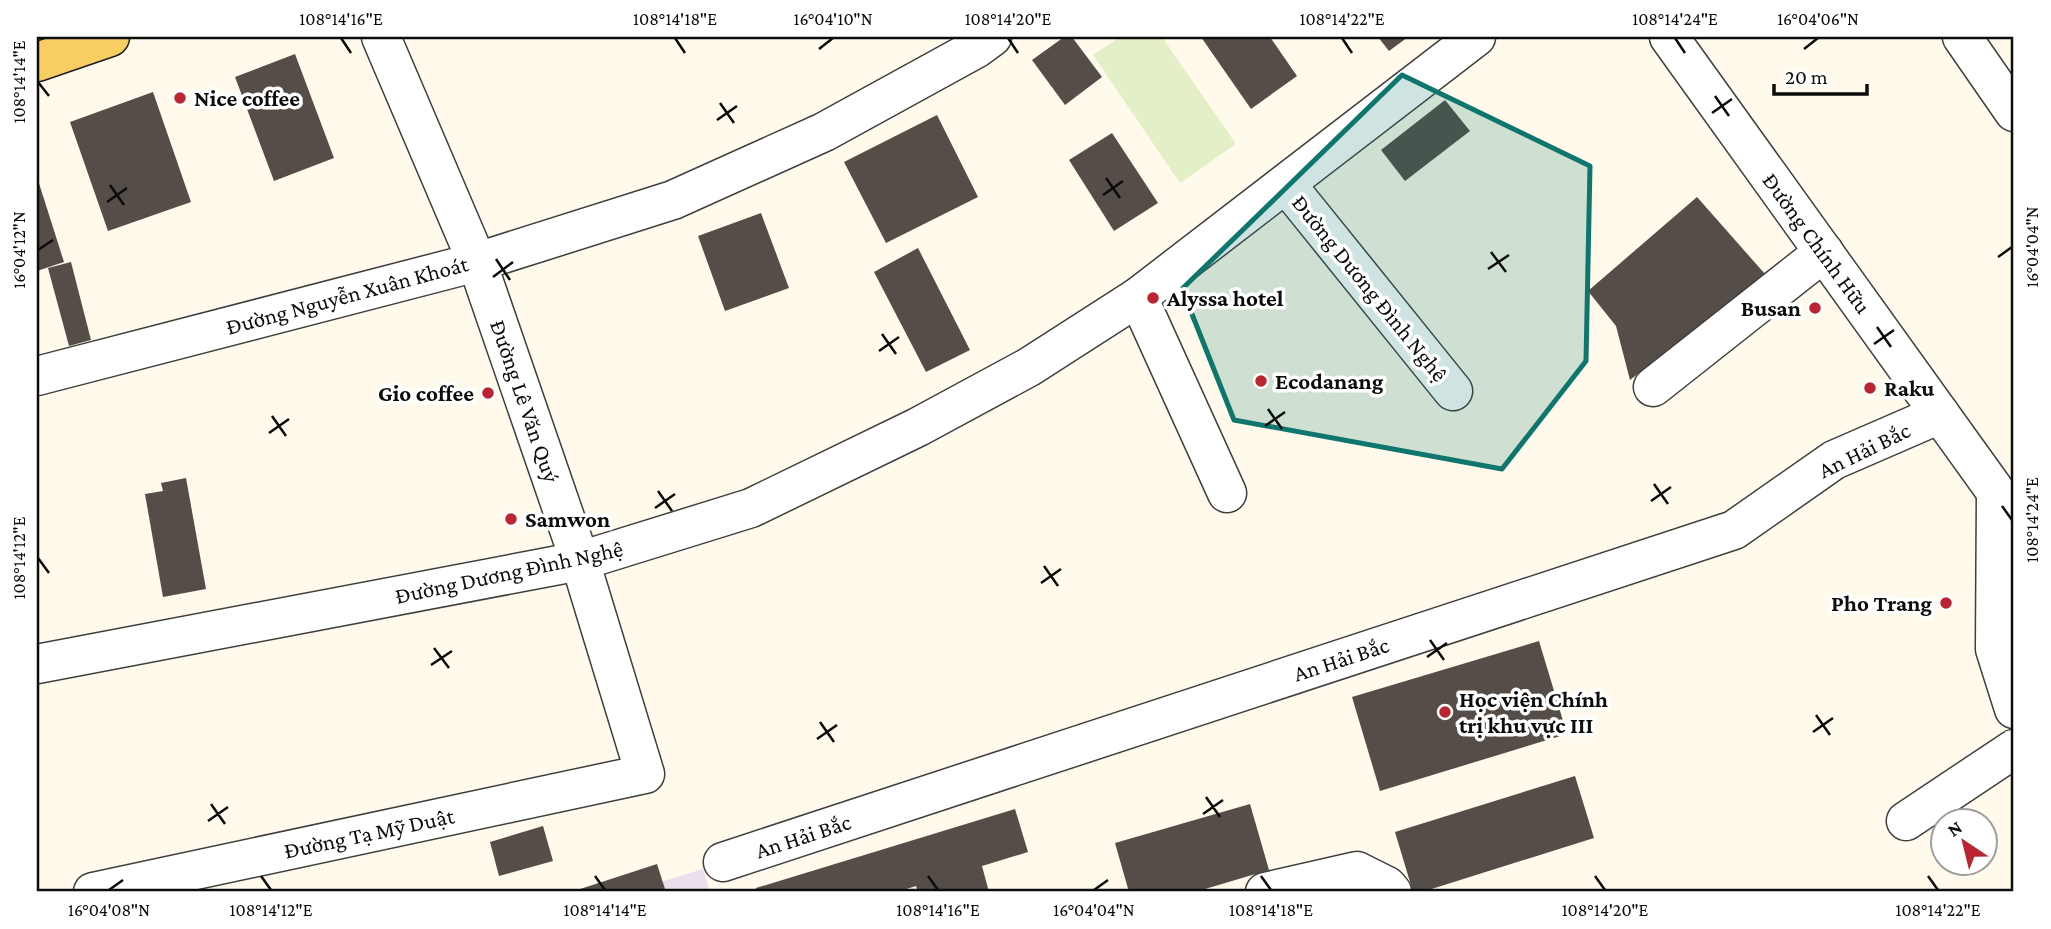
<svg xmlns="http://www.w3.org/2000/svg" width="2051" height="929" viewBox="0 0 2051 929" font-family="'Crimson Pro',serif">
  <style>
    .industrial { fill: #e9e0eb }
    .pitch { fill: #e3f0c7 }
    .building { fill: #554d48 }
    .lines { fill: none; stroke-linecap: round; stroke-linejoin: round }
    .minor-casing { stroke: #3f3f3f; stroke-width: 41 }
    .major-casing { stroke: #1d1d1d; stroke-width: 41 }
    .minor { stroke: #fff; stroke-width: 38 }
    .major { stroke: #f8cd62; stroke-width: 38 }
    .marked { fill: #0f766e; fill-opacity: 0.2; stroke: #0f766e; stroke-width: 5; stroke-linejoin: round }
    .ticks { fill: none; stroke: #0c0c0c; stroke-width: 2.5 }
    .poi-dot { fill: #bb2532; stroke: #fff; stroke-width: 2.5 }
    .labels { text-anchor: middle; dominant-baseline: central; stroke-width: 7; stroke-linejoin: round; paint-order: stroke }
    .poi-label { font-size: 23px; font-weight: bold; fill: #0c0c0c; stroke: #fff; text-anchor: start }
    .street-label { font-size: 23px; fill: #0c0c0c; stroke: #fff }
    .neatline { fill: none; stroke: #0c0c0c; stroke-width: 2.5 }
    .ticks-label { font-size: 18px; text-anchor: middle; fill: #0c0c0c }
  </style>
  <rect width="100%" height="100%" fill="#fffaeb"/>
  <!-- industrial -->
  <path class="industrial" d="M703 869 710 892H627Z"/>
  <!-- pitch -->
  <path class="pitch" d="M1120 37H1162L1236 144 1180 183 1093 55Z"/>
  <!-- building -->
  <g class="building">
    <path d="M1064 37H1072L1102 77 1065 105 1032 60Z"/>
    <path d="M1201 37H1270L1297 76 1251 109Z"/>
    <path d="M1378 37H1408L1389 51Z"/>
    <path d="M295 54 334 158 274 181 235 77Z"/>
    <path d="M153 92 191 202 108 231 70 122Z"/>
    <path d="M1445 100 1470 131 1405 181 1381 150Z"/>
    <path d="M937 115 978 197 886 243 844 162Z"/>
    <path d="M1112 133 1158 203 1114 231 1069 160Z"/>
    <path d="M37 177 64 262 37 271Z"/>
    <path d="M1697 197 1765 274 1630 380 1616 326 1588 291Z"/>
    <path d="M761 213 789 288 725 311 698 236Z"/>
    <path d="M918 248 970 350 926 372 874 272Z"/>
    <path d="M71 262 91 340 69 346 48 268Z"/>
    <path d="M186 478 206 589 163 597 145 494 163 491 161 483Z"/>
    <path d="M1539 641 1567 734 1380 791 1352 697Z"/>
    <path d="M1575 776 1594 838 1422 892H1413L1395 832Z"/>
    <path d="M1250 804 1269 870 1195 892H1129L1115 843Z"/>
    <path d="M1015 809 1028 852 982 866 989 892H918L916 886 897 892H757L756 888Z"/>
    <path d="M543 826 553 861 499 876 490 842Z"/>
    <path d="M657 864 666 892H571Z"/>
  </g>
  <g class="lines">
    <!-- minor casing -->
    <g class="minor-casing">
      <g id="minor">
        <path d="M1669 37 2014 517"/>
        <path d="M1962 37 2014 112"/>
        <path d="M1286 184 1453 391"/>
        <path d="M1138 297 1227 493"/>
        <path d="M37 376 477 262 673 200 824 132 977 48 992 37"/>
        <path d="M1653 387 1824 252"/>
        <path d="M1996 492 1995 649 2014 709"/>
        <path d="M37 664 580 561 751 508 918 427 1029 367 1138 297 1476 37"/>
        <path d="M1906 821 2014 749"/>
        <path d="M723 862 1734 530 1834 460 1940 414"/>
        <path d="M93 892 645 774 580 561 477 262 381 37"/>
        <path d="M1265 892 1357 871 1387 886 1392 892"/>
      </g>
    </g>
    <!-- major casing -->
    <g class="major-casing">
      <path id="major" d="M37 62 110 37"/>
    </g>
    <!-- minor -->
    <use href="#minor" class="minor"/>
    <!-- major -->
    <use href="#major" class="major"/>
  </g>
  <!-- marked area -->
  <path class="marked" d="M1402 75 1590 166 1586 361 1502 469 1234 420 1182 289Z"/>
  <!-- ticks -->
  <path class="ticks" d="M341 38 351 53M675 38 685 53M1008 38 1018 53M1342 38 1352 53M1675 38 1685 53M819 49 833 38M1804 49 1818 38M38 82 49 96M1715 96 1729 116M720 103 734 123M1712 113 1732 99M717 120 737 106M1106 178 1120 198M110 185 124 205M1103 195 1123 181M107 202 127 188M38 250 53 240M1491 252 1506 272M1998 257 2012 247M496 259 510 280M1488 269 1509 255M493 277 513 262M1877 327 1891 347M882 334 896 354M1874 344 1894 330M879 351 899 337M1268 409 1282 429M272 416 286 436M1265 426 1285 412M269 433 289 419M1654 484 1668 504M658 491 672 511M1651 501 1671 487M2002 506 2012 520M655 508 675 494M38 558 49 573M1044 566 1058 586M1041 583 1061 569M1430 640 1444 660M434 648 449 668M1427 657 1447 643M431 665 452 651M1816 715 1830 735M820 722 834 742M1813 732 1833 718M817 739 837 725M1206 797 1220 817M211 804 225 824M1203 814 1223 800M208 821 228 807M261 876 271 890M595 876 605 890M928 876 938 890M1261 876 1271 890M1595 876 1605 890M1928 876 1938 890M109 890 123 880M1094 890 1108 880"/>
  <!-- markers -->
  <g class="poi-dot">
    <circle cx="180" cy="98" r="7"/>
    <circle cx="1153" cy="298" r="7"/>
    <circle cx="1815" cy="308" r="7"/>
    <circle cx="1261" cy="381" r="7"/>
    <circle cx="1870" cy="388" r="7"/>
    <circle cx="488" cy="393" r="7"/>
    <circle cx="511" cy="519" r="7"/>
    <circle cx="1946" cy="603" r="7"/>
    <circle cx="1445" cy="712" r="7"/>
  </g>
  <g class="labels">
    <!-- poi labels -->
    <g class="poi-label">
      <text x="194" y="98">Nice coffee</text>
      <text x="1167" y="298">Alyssa hotel</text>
      <text x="1801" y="308" text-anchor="end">Busan</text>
      <text x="1275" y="381">Ecodanang</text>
      <text x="1884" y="388">Raku</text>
      <text x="474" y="393" text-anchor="end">Gio coffee</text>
      <text x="525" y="519">Samwon</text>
      <text x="1932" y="603" text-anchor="end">Pho Trang</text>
      <text x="1459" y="699">Học viện Chính<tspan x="1459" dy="26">trị khu vực III</tspan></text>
    </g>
    <!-- street labels -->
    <g class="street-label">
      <text transform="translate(1817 243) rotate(54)">Đường Chính Hữu</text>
      <text transform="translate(1370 288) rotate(51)">Đường Dương Đình Nghệ</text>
      <text transform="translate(347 295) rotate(-15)">Đường Nguyễn Xuân Khoát</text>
      <text transform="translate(525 401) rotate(71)">Đường Lê Văn Quý</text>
      <text transform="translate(1864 450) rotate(-26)">An Hải Bắc</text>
      <text transform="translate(509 572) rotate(-12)">Đường Dương Đình Nghệ</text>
      <text transform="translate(1341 659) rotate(-18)">An Hải Bắc</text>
      <text transform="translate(369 833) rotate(-12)">Đường Tạ Mỹ Duật</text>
      <text transform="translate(803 836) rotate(-18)">An Hải Bắc</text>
    </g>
  </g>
  <!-- border -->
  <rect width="2051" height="929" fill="none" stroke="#ffffff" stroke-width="77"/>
  <!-- north arrow -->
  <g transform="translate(1964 842) rotate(325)"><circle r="33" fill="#ffffff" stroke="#9e9e9e" stroke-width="2"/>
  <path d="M0-5L12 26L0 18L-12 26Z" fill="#bb2532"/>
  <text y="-10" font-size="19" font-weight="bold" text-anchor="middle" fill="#0c0c0c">N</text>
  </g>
  <!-- scale -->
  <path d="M1774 84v10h93v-10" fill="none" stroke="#0c0c0c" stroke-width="3.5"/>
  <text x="1785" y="84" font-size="21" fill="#0c0c0c" stroke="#ffffff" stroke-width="5" paint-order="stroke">20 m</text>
  <rect x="38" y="38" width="1974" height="852" class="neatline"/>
  <g class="ticks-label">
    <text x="341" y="25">108°14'16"E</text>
    <text x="675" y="25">108°14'18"E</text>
    <text x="833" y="25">16°04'10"N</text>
    <text x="1008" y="25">108°14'20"E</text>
    <text x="1342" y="25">108°14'22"E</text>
    <text x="1675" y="25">108°14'24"E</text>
    <text x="1818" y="25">16°04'06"N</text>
    <text transform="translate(19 82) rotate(-90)" y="6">108°14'14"E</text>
    <text transform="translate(2032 247) rotate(-90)" y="6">16°04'04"N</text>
    <text transform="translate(19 250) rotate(-90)" y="6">16°04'12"N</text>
    <text transform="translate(2032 520) rotate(-90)" y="6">108°14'24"E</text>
    <text transform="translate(19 558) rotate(-90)" y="6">108°14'12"E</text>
    <text x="109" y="916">16°04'08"N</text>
    <text x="271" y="916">108°14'12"E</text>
    <text x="605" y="916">108°14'14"E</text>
    <text x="938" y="916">108°14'16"E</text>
    <text x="1094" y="916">16°04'04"N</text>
    <text x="1271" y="916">108°14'18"E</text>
    <text x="1605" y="916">108°14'20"E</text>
    <text x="1938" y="916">108°14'22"E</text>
  </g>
</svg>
